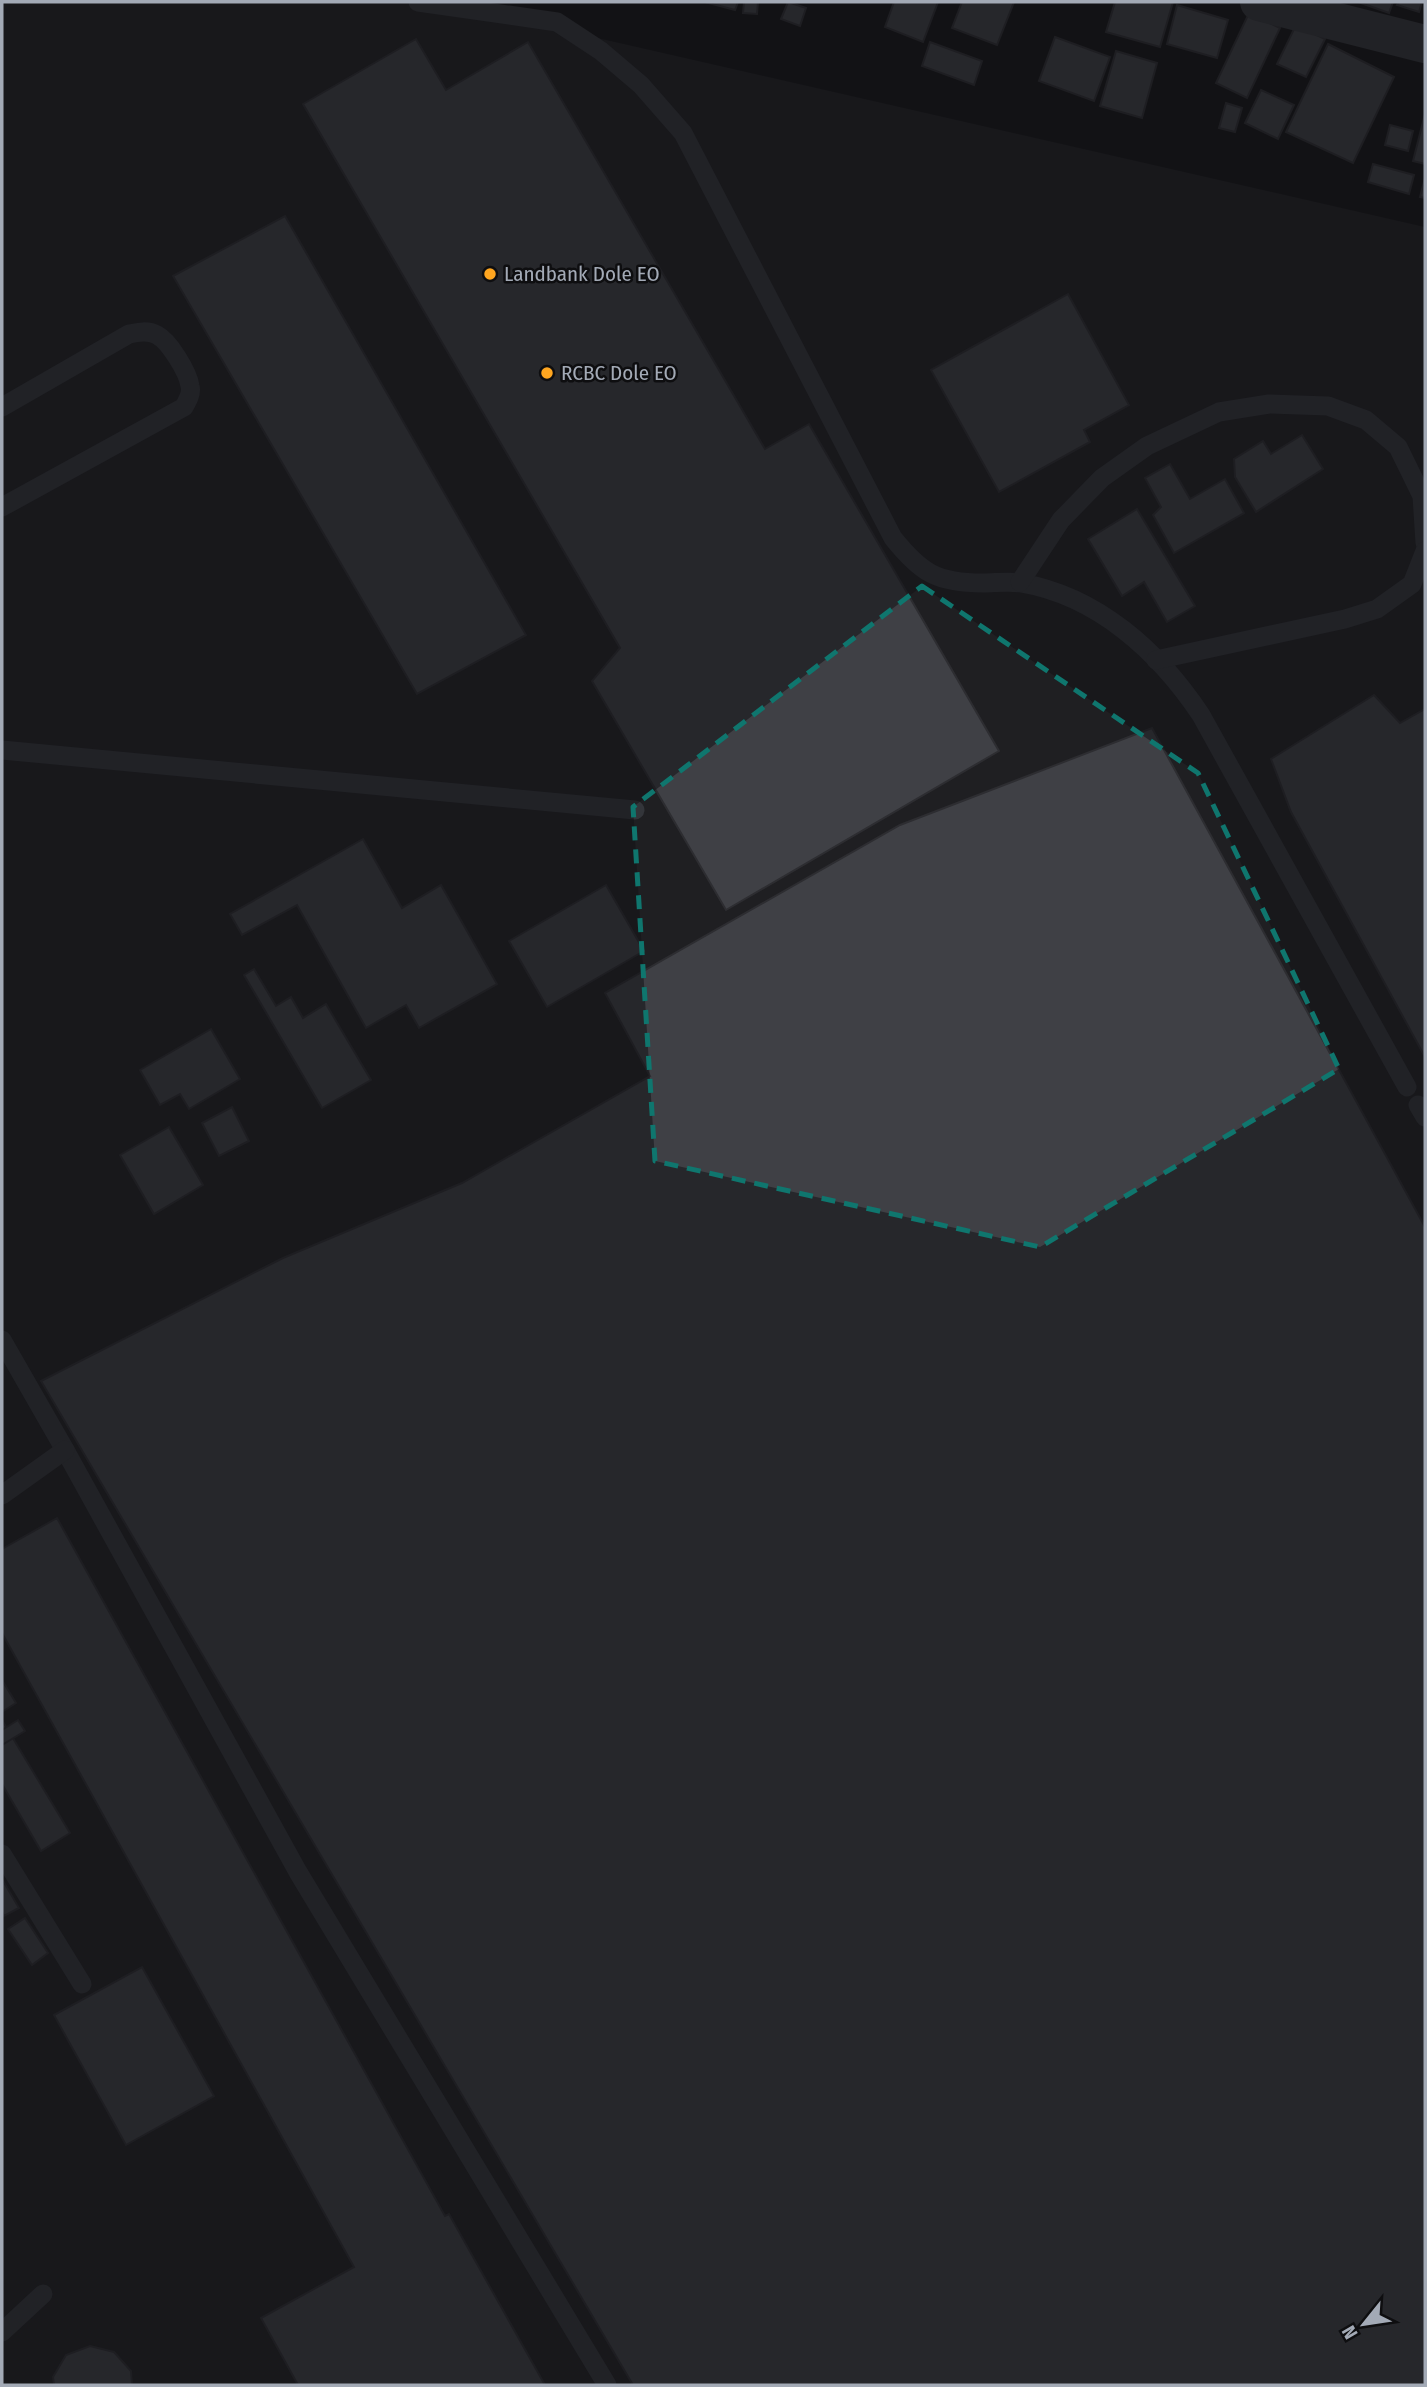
<svg xmlns="http://www.w3.org/2000/svg" width="1427" height="2387" viewBox="0 0 1427 2387" font-family="'Fira Sans Condensed',sans-serif">
  <style>
    .built { fill: #1f1f22 }
    .building { fill: #3f4045; stroke: #2d2d31; stroke-width: 2 }
    .lines { fill: none; stroke-linecap: round; stroke-linejoin: round }
    .lane { stroke: #33353a; stroke-width: 19 }
    .street { stroke: #33353a; stroke-width: 38 }
    .marked { fill: none; stroke: #0f766e; stroke-width: 5; stroke-dasharray: 14 9; stroke-linejoin: round }
    .poi-dot { fill: #ffa620; stroke: #0e0e10; stroke-width: 2.5 }
    .labels { text-anchor: middle; dominant-baseline: central; stroke-width: 5; stroke-linejoin: round; paint-order: stroke }
    .poi-label { font-size: 21px; fill: #a3aab6; stroke: #0e0e10; text-anchor: start }
  </style>
  <rect width="100%" height="100%" fill="#131315"/>
  <!-- built -->
  <path class="built" d="M2 2H440L1425 227V2385H2Z"/>
  <!-- building -->
  <g class="building">
    <path d="M705 2H738L735 10Z"/>
    <path d="M744 2H758L757 14 743 13Z"/>
    <path d="M788 2 806 8 800 26 781 19Z"/>
    <path d="M894 2H938L923 42 885 27Z"/>
    <path d="M962 2H1014L997 45 952 28Z"/>
    <path d="M1115 2H1173L1160 47 1106 32Z"/>
    <path d="M1358 2H1393L1389 13Z"/>
    <path d="M1399 2H1422L1419 12 1397 5Z"/>
    <path d="M1177 5 1228 20 1217 58 1167 44Z"/>
    <path d="M1249 13 1280 28 1247 98 1216 83Z"/>
    <path d="M1296 25 1325 39 1306 77 1277 64Z"/>
    <path d="M1055 37 1110 57 1094 101 1039 81Z"/>
    <path d="M416 39 446 90 528 42 765 449 809 424 999 751 726 910 592 681 620 648 303 104Z"/>
    <path d="M930 42 982 61 974 85 922 66Z"/>
    <path d="M1328 44 1394 77 1353 163 1286 132Z"/>
    <path d="M1116 51 1157 63 1142 118 1100 106Z"/>
    <path d="M1261 90 1294 105 1278 139 1245 123Z"/>
    <path d="M1226 103 1242 108 1235 132 1219 128Z"/>
    <path d="M1425 114V164L1413 161Z"/>
    <path d="M1390 125 1413 131 1408 151 1385 145Z"/>
    <path d="M1373 164 1414 175 1409 194 1368 182Z"/>
    <path d="M1425 178V198L1420 197Z"/>
    <path d="M285 216 526 635 417 694 173 276Z"/>
    <path d="M1068 294 1129 405 1084 430 1090 442 999 492 931 370Z"/>
    <path d="M1302 435 1323 469 1256 512 1235 477 1234 459 1263 441 1271 454Z"/>
    <path d="M1170 464 1190 499 1225 479 1244 513 1174 553 1153 515 1161 507 1145 478Z"/>
    <path d="M1137 509 1195 606 1167 622 1144 582 1122 596 1088 539Z"/>
    <path d="M1374 695 1400 723 1425 709V1057L1291 812 1271 759Z"/>
    <path d="M1152 728 1425 1227V2385H633L41 1381 283 1258 462 1183 650 1076 605 993 900 825Z"/>
    <path d="M363 839 402 908 441 885 497 984 419 1028 406 1005 366 1028 297 905 242 935 230 914Z"/>
    <path d="M606 885 644 951 547 1007 509 941Z"/>
    <path d="M254 969 276 1006 291 997 303 1018 326 1004 371 1080 322 1108 244 975Z"/>
    <path d="M211 1029 240 1079 189 1109 180 1094 160 1105 140 1070Z"/>
    <path d="M232 1107 249 1141 219 1156 202 1123Z"/>
    <path d="M169 1127 203 1185 154 1214 120 1155Z"/>
    <path d="M57 1518 445 2216 449 2214 545 2385H298L261 2318 354 2267 2 1633V1549Z"/>
    <path d="M2 1680 16 1703 2 1712Z"/>
    <path d="M2 1720 70 1833 41 1851 2 1784Z"/>
    <path d="M18 1720 25 1731 2 1745V1730Z"/>
    <path d="M2 1879 19 1908 4 1916 2 1912Z"/>
    <path d="M25 1918 48 1953 32 1965 8 1929Z"/>
    <path d="M142 1967 214 2096 126 2145 54 2015Z"/>
    <path d="M90 2346 114 2352 131 2371 132 2385H54L53 2377 66 2355Z"/>
  </g>
  <g class="lines">
    <!-- lane -->
    <g class="lane">
      <path d="M418 2 557 22 601 51 641 85 683 133 893 538C921 573 937 583 983 583 995 583 1009 581 1021 583 1098 596 1159 652 1201 715L1407 1087"/>
      <path d="M2 407 129 334C138 332 148 330 157 335 169 341 188 372 190 386 192 393 188 400 184 407L2 507"/>
      <path d="M1020 582 1061 520 1102 478 1147 446 1219 412 1269 404 1328 406 1366 420 1398 447 1422 496 1425 543"/>
      <path d="M1156 660 1345 619 1377 609 1412 584 1425 551"/>
      <path d="M2 750 635 810"/>
      <path d="M1418 1105 1425 1117"/>
      <path d="M2 1340 65 1450 298 1872 607 2385"/>
      <path d="M2 1495 65 1450"/>
      <path d="M2 1854 82 1984"/>
      <path d="M2 2332 43 2294"/>
    </g>
    <!-- street -->
    <path class="street" d="M1259 2 1425 44"/>
  </g>
  <!-- marked area -->
  <path d="M0 0H1427V2387H0ZM922 586 1198 773 1339 1069 1040 1247 655 1161 633 807Z" fill="#131315" fill-opacity=".55" fill-rule="evenodd"/>
  <path class="marked" d="M922 586 1198 773 1339 1069 1040 1247 655 1161 633 807Z"/>
  <!-- markers -->
  <g class="poi-dot">
    <circle cx="490" cy="274" r="7"/>
    <circle cx="547" cy="373" r="7"/>
  </g>
  <g class="labels">
    <!-- poi labels -->
    <g class="poi-label">
      <text x="504" y="274">Landbank Dole EO</text>
      <text x="561" y="373">RCBC Dole EO</text>
    </g>
  </g>
  <!-- border -->
  <rect width="1427" height="2387" fill="none" stroke="#a3aab6" stroke-width="7"/>
  <!-- north arrow -->
  <g transform="translate(1364 2324) rotate(240)" stroke="#0e0e10" stroke-width="5" paint-order="stroke">
  <path d="M0-5L12 26L0 18L-12 26Z" fill="#a3aab6"/>
  <text y="-10" font-size="19" font-weight="bold" text-anchor="middle" fill="#a3aab6">N</text>
  </g>
</svg>
